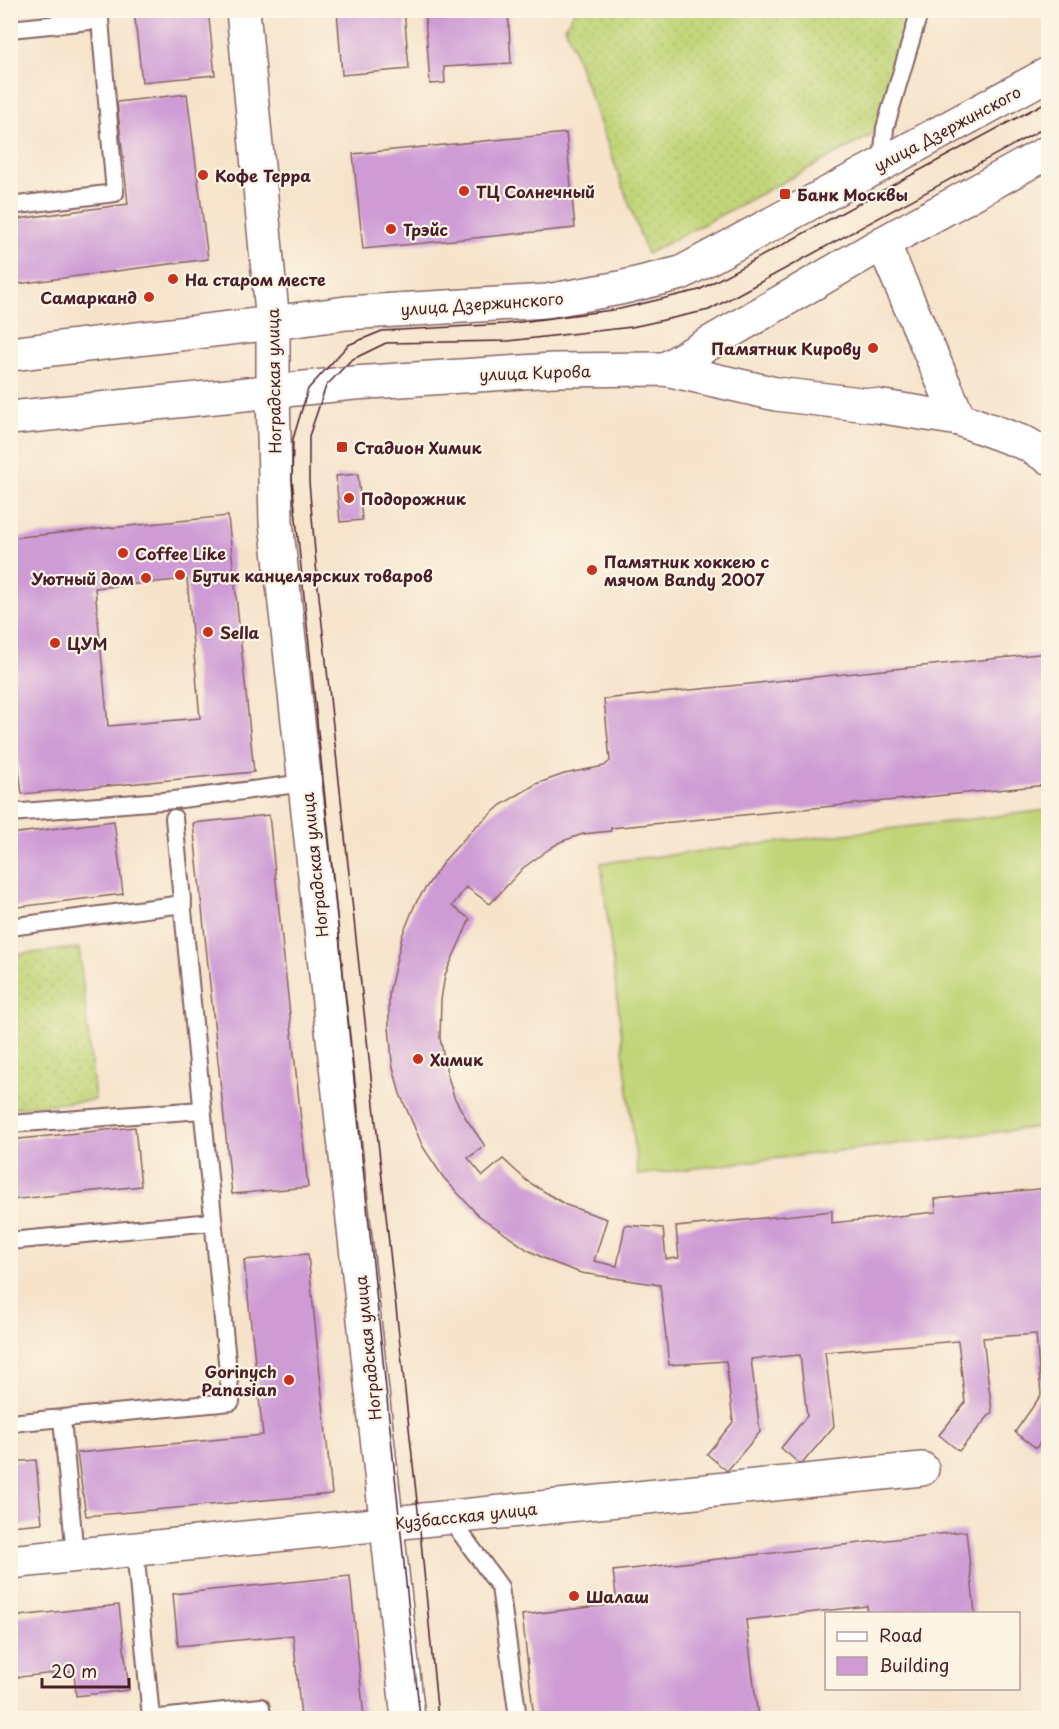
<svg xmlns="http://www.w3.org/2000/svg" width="1059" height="1729" viewBox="0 0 1059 1729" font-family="'Playpen Sans',sans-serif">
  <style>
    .grass { fill: url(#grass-dots); stroke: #867a52; stroke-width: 1.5 }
    .garden { fill: #c1d578; stroke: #867a52; stroke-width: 1.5 }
    .building { fill: #ce9bd5; fill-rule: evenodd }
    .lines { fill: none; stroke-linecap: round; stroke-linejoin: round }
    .service-casing { stroke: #866463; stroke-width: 20 }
    .minor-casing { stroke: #866463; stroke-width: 36 }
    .tertiary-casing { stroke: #866463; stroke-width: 36 }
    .service { stroke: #fff; stroke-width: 16 }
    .minor { stroke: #fff; stroke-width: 33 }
    .tertiary { stroke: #fff; stroke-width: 33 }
    .tram { stroke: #4a1f2b; stroke-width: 1.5 }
    .poi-dot { fill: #c8321e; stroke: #fcf5e5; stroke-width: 2 }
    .labels { text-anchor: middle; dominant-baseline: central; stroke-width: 4.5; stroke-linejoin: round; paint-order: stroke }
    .street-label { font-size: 16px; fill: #4a1f2b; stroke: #fcf5e5 }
    .poi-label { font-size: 16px; font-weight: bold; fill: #4a1f2b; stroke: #fcf5e5; text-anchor: start }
  </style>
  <defs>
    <pattern id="grass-dots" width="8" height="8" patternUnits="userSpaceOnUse" patternTransform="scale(1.5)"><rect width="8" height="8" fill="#c1d578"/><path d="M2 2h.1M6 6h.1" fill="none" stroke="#a7b668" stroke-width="1.8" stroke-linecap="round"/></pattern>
  </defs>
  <rect width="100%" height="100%" fill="#fcf5e5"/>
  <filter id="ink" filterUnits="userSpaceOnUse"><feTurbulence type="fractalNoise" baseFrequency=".0167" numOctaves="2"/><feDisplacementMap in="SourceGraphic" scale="12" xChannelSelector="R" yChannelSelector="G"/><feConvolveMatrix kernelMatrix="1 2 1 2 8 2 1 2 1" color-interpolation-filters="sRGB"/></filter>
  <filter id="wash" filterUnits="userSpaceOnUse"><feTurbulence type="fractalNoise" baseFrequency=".008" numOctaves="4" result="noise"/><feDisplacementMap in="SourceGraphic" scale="24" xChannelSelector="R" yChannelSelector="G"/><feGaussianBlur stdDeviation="1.35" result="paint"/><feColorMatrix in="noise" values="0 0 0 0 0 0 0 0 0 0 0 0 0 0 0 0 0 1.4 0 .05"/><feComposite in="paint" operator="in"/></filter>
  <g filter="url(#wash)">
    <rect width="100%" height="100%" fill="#f6e3ca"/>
    <!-- grass -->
    <g class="grass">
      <path d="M576 10 916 11 885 128 647 254 565 26Z"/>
      <path d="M79 948 95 1100 11 1108V955Z"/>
    </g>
    <!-- garden -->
    <path class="garden" d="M1048 810V1126L638 1175 601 863Z"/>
    <g id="blocks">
      <!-- building -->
      <g class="building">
        <path d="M134 10H208L215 75 142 82Z"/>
        <path d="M337 10H404L409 69 342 75Z"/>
        <path d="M508 10 511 63 444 67 445 83 430 84 425 15Z"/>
        <path d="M187 94 208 259 10 285V220L128 204 117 102Z"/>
        <path d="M566 133 575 228 363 249 353 154Z"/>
        <path d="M358 474 362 520 340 522 336 476Z"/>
        <path d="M228 516 254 772 22 794 10 698V538ZM187 579 200 718 108 726 95 588Z"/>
        <path d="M1048 653V785L611 828V831L583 834 560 842 549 849 523 868 490 904 466 887 452 906 470 919 445 975 441 1000 440 1038 447 1073 454 1097 467 1120 485 1146 468 1158 483 1176 503 1159 527 1181 566 1205 607 1219 594 1261 617 1266 625 1225 663 1228 666 1259 679 1258 676 1227 832 1211V1223L936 1212 935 1199 1048 1188V1431L1036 1448 1015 1432 1041 1395 1036 1334 983 1338 992 1412 959 1451 939 1435 965 1403 958 1341 825 1352 834 1426 801 1465 781 1448 807 1416 800 1355 751 1359 760 1432 727 1471 707 1454 733 1422 726 1361 669 1365 660 1285 581 1273 549 1261 528 1250 478 1215 443 1177 423 1147 400 1094 392 1063 391 1049 389 1027V993L402 936 416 902 444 861 474 828 487 817 501 805 536 784 564 774 604 766 610 761 604 699Z"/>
        <path d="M269 815 308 1187 232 1194 193 823Z"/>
        <path d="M114 821 123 894 10 908V834Z"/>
        <path d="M135 1127 141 1186 10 1200V1140Z"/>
        <path d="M308 1254 332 1494 86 1516 77 1453 263 1435 244 1260Z"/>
        <path d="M36 1460 42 1523 10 1526V1462Z"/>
        <path d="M966 1531 975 1614H868L867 1606 746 1620 758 1718H534L522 1615 617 1604 613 1571Z"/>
        <path d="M350 1576 364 1718H301L293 1635 178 1646 173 1594Z"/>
        <path d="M119 1605 129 1690 76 1696 74 1671 10 1678V1617Z"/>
      </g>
    </g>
  </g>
  <g filter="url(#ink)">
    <use href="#blocks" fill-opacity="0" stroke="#866463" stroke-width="1.5"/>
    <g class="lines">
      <!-- service casing -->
      <g class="service-casing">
        <g id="service">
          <path d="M10 29 100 20 115 193 10 206"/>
          <path d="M882 163 885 128 920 10"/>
          <path d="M10 813 174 800 305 783"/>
          <path d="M10 927 183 904"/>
          <path d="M10 1124 202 1110"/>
          <path d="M10 1241 212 1222"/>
          <path d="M62 1419 75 1555"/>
          <path d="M10 1423 231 1402 174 818"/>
          <path d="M449 1517 500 1587 518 1718"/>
          <path d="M135 1549 151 1718"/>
          <path d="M160 1718 261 1707 262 1718"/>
        </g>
      </g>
      <!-- minor casing -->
      <g class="minor-casing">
        <g id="minor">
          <path d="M273 392 276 522 408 1718"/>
          <path d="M10 1562 922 1469"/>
        </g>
      </g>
      <!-- tertiary casing -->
      <g class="tertiary-casing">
        <g id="tertiary">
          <path d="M243 10 273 323V392"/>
          <path d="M883 243 959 419"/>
          <path d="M10 354 273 323 346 313 547 301 620 288 681 273 1048 74"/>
          <path d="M665 369 883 243 1048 152"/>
          <path d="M10 418 354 383 553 370 665 369 776 394 877 406 959 419 1027 444 1048 457"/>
        </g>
      </g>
      <!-- service -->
      <use href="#service" class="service"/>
      <!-- minor -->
      <use href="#minor" class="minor"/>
      <!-- tertiary -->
      <use href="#tertiary" class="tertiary"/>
      <!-- tram -->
      <g class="tram">
        <path d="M420 1718 292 480 293 439 308 389 348 345 382 331 505 324 620 309 699 290 1048 101"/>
        <path d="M438 1718 419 1520 318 587 309 482V436L326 386 351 360 386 343 508 341 632 327 709 310 1048 126"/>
      </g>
    </g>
  </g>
  <!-- markers -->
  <g class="poi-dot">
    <circle cx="203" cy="175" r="6"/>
    <circle cx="464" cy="191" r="6"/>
    <rect x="779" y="188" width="12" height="12" rx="3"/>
    <circle cx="391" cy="229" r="6"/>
    <circle cx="173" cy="279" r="6"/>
    <circle cx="149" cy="297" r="6"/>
    <circle cx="873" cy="348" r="6"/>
    <rect x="336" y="441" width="12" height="12" rx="3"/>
    <circle cx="349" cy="498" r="6"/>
    <circle cx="123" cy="553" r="6"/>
    <circle cx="592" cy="570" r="6"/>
    <circle cx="180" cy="575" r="6"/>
    <circle cx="146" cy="578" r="6"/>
    <circle cx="208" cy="632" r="6"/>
    <circle cx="55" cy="643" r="6"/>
    <circle cx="418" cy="1059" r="6"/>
    <circle cx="289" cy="1380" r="6"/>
    <circle cx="574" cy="1596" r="6"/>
  </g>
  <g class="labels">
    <!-- street labels -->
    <g class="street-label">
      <text transform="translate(947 128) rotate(-28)">улица Дзержинского</text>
      <text transform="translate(482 303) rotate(-4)">улица Дзержинского</text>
      <text transform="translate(535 372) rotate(-2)">улица Кирова</text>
      <text transform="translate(273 381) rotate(-91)">Ноградская улица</text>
      <text transform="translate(314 865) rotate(-96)">Ноградская улица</text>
      <text transform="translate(367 1348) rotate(-96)">Ноградская улица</text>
      <text transform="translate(466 1515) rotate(-6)">Кузбасская улица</text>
    </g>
    <!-- poi labels -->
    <g class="poi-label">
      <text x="215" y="175">Кофе Терра</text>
      <text x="476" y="191">ТЦ Солнечный</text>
      <text x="797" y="194">Банк Москвы</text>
      <text x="403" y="229">Трэйс</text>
      <text x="185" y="279">На старом месте</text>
      <text x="137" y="297" text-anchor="end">Самарканд</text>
      <text x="861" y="348" text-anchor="end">Памятник Кирову</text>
      <text x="354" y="447">Стадион Химик</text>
      <text x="361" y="498">Подорожник</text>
      <text x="135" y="553">Coffee Like</text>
      <text x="604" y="561">Памятник хоккею с<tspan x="604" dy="18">мячом Bandy 2007</tspan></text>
      <text x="192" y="575">Бутик канцелярских товаров</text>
      <text x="134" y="578" text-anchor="end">Уютный дом</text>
      <text x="220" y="632">Sella</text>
      <text x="67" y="643">ЦУМ</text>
      <text x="430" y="1059">Химик</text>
      <text x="277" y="1371" text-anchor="end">Gorinych<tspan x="277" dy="18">Panasian</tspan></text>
      <text x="586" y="1596">Шалаш</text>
    </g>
  </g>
  <!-- margin -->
  <rect width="1059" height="1729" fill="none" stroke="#fcf5e5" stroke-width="36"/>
  <!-- legend -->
  <rect x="825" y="1612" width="195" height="78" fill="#fcf5e5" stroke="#b59f9b" stroke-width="1.5"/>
  <rect x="837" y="1632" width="30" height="9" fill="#ffffff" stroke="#b59f9b" stroke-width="1.5"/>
  <text x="879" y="1642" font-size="18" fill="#4a1f2b">Road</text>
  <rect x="837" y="1657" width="30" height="18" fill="#ce9bd5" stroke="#b59f9b" stroke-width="1.5"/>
  <text x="879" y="1672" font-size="18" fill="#4a1f2b">Building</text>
  <!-- scale -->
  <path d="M42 1678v9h87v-9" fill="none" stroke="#4a1f2b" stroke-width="3"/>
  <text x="51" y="1678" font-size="18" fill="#4a1f2b" stroke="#fcf5e5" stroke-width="4.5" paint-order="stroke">20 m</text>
</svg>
